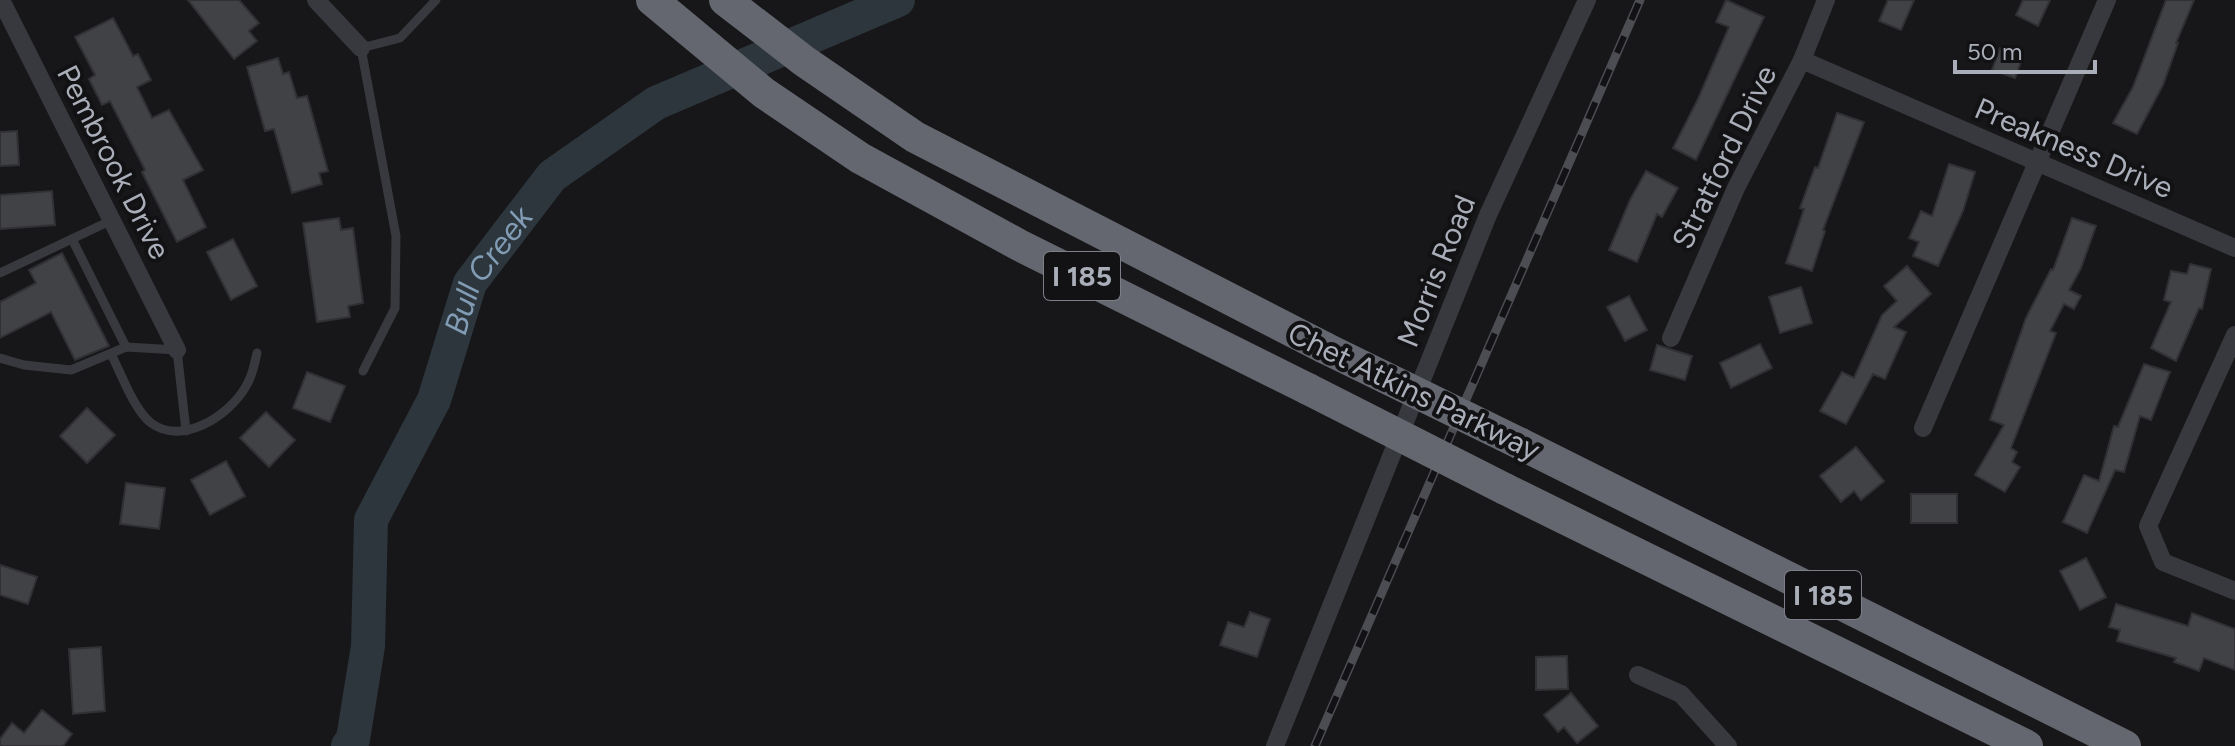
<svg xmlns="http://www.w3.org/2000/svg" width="2235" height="746" viewBox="0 0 2235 746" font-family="Figtree,sans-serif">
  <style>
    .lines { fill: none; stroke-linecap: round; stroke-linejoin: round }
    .river { stroke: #2d363d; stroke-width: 34 }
    .building { fill: #414246; stroke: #313135; stroke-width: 2 }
    .lane { stroke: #38393e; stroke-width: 9 }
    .street { stroke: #38393e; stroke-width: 18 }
    .highway { stroke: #64676f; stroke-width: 32 }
    .rail-casing { stroke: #4b4d53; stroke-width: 9 }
    .rail { stroke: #121214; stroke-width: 6; stroke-dasharray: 18; stroke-linecap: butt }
    .highway-bridge { stroke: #64676f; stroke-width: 32 }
    .labels { text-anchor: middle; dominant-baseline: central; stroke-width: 8; stroke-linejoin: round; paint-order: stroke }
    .shield { fill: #121214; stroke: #7c7f88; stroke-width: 2 }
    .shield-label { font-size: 28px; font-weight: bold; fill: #a9aeb9 }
    .street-label { font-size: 30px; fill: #a9aeb9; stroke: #121214 }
    .water-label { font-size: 32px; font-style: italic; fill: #819cb4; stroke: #121214 }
  </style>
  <rect width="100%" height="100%" fill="#171719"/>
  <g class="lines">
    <!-- river -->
    <path class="river" id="s1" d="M348 746 353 739 368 646 371 520 434 400 470 283 552 176 656 103 898 0"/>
  </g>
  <!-- building -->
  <g class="building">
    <path d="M188 0H239L259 23 249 31 257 41 234 59Z"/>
    <path d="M1726 0 1764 17 1696 160 1673 148 1698 99 1729 27 1716 22Z"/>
    <path d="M1888 0H1914L1901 30 1879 21Z"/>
    <path d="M2023 0H2050L2038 26 2016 15Z"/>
    <path d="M2166 0H2194L2176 43H2178L2163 85 2137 134 2113 123 2133 87Z"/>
    <path d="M113 18 133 56 138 54 151 80 137 87 152 118 169 110 203 170 183 180 206 227 177 242 142 172 145 170 110 101 102 105 89 79 95 75 75 37Z"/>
    <path d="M2000 48 2023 56 2015 78 1992 70Z"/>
    <path d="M278 58 283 74 289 72 297 98 307 96 328 171 319 173 322 184 292 193 274 129 265 131 247 67Z"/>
    <path d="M1837 113 1864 122 1823 230 1825 231 1812 271 1786 263 1804 209 1800 208 1815 167 1818 168Z"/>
    <path d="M17 131 19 165 0 166V132Z"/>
    <path d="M1949 164 1975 172 1963 211 1938 266 1913 256 1919 242 1909 238 1921 211 1932 216Z"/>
    <path d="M1646 171 1678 188 1662 217 1657 214 1637 262 1609 250 1630 200Z"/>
    <path d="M52 191 55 225 0 229V195Z"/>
    <path d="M339 218 341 230 353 228 363 303 348 306 350 317 317 322 303 223Z"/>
    <path d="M2072 218 2096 226 2081 268 2069 290 2081 296 2074 309 2064 304 2050 331 2056 333 2011 448 2017 452 2012 462 2020 467 2005 492 1975 475 2004 425 1990 420 2026 318 2051 269 2053 270Z"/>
    <path d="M233 239 257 286 231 300 207 252Z"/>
    <path d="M62 253 109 346 75 360 51 312 0 338V302L36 283 29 270Z"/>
    <path d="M2190 264 2211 269 2202 309 2199 308 2176 361 2151 348 2171 302 2164 300 2171 271 2187 274Z"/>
    <path d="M1907 266 1931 294 1894 327 1906 332 1885 379 1873 374 1846 424 1820 411 1842 372 1854 378 1882 315 1897 301 1884 286Z"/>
    <path d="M1801 287 1812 323 1780 333 1769 297Z"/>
    <path d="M1629 296 1647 330 1625 341 1607 307Z"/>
    <path d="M1760 344 1772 368 1731 388 1720 363Z"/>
    <path d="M1657 345 1692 356 1685 380 1650 370Z"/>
    <path d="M2144 364 2170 372 2151 420 2140 416 2124 472 2115 470 2087 533 2063 522 2084 475 2099 481 2114 426 2118 427Z"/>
    <path d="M307 372 345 386 330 422 293 408Z"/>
    <path d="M87 408 115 435 87 463 60 436Z"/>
    <path d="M266 412 295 440 269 467 240 438Z"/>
    <path d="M1856 447 1884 481 1861 500 1854 491 1841 502 1820 476Z"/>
    <path d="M226 461 245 496 210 515 191 480Z"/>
    <path d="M126 483 165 488 159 529 120 524Z"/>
    <rect x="1911" y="494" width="46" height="29"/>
    <path d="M2086 558 2106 597 2080 610 2060 571Z"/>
    <path d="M0 565 37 577 28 604 0 595Z"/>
    <path d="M2116 604 2188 626 2192 613 2235 629V670L2204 658 2199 671 2174 662 2176 658 2117 641 2120 630 2109 627Z"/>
    <path d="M1250 612 1270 619 1257 657 1220 645 1228 622 1244 627Z"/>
    <path d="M101 647 105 711 73 714 69 649Z"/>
    <path d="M1567 656 1568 689 1536 690V657Z"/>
    <path d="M1571 693 1598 726 1577 743 1564 727 1558 732 1544 715Z"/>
    <path d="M42 710 72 734 63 746H0V739L12 723 24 733Z"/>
  </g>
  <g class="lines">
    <!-- lane -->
    <g class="lane">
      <path d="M0 273 112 220"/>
      <path d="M126 347 177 350 186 431"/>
      <path d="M111 354C121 373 134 410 151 423 182 446 228 416 245 388 252 377 254 366 257 353"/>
      <path d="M0 358 24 365 71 370 126 347 72 239"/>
      <path d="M363 371 395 308 396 236 361 48 400 38 436 0"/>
    </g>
    <!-- street -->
    <g class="street">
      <path d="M1 0 177 350"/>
      <path d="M316 0 361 48"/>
      <path d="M1802 60 2235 248"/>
      <path d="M2235 335 2148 526 2163 562 2235 591"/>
      <path d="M1671 338 1736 188 1802 60 1826 0"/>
      <path d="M1923 428 2107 0"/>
      <path d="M1638 675 1681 694 1728 746"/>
      <path d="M1275 746 1488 215 1587 0"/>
    </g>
    <!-- highway -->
    <g class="highway">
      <path d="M652 0 764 93 860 158 1019 245 1308 389"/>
      <path d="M725 0 804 61 915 137 1325 348"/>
      <path d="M1521 444 2125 746"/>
      <path d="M1505 489 2027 746"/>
    </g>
    <!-- rail casing -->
    <g class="rail-casing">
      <path id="rail" d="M1315 746 1640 0"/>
    </g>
    <!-- rail -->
    <use href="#rail" class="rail"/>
    <!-- highway-bridge -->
    <g class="highway-bridge">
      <path d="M1325 348 1521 444"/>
      <path d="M1308 389 1505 489"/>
    </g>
  </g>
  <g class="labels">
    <!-- shield labels -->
    <g class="shield">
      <rect x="1044" y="252" width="76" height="48" rx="6"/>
      <rect x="1785" y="571" width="76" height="48" rx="6"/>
    </g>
    <g class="shield-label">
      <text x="1082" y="276">I 185</text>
      <text x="1823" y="595">I 185</text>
    </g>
    <!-- street labels -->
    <g class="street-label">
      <text transform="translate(2074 148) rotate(23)">Preakness Drive</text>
      <text transform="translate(1724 157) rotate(-64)">Stratford Drive</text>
      <text transform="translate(114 162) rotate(63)">Pembrook Drive</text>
      <text transform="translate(1436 271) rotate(-68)">Morris Road</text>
      <text transform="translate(1414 391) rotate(26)">Chet Atkins Parkway</text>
    </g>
    <!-- water labels -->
    <g class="water-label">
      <text stroke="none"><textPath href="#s1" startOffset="506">Bull Creek</textPath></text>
    </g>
  </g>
  <!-- scale -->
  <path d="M1955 60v12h140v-12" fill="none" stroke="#a9aeb9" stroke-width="4"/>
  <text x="1967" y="60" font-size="24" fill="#a9aeb9" stroke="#121214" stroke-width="6" paint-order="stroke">50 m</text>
</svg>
